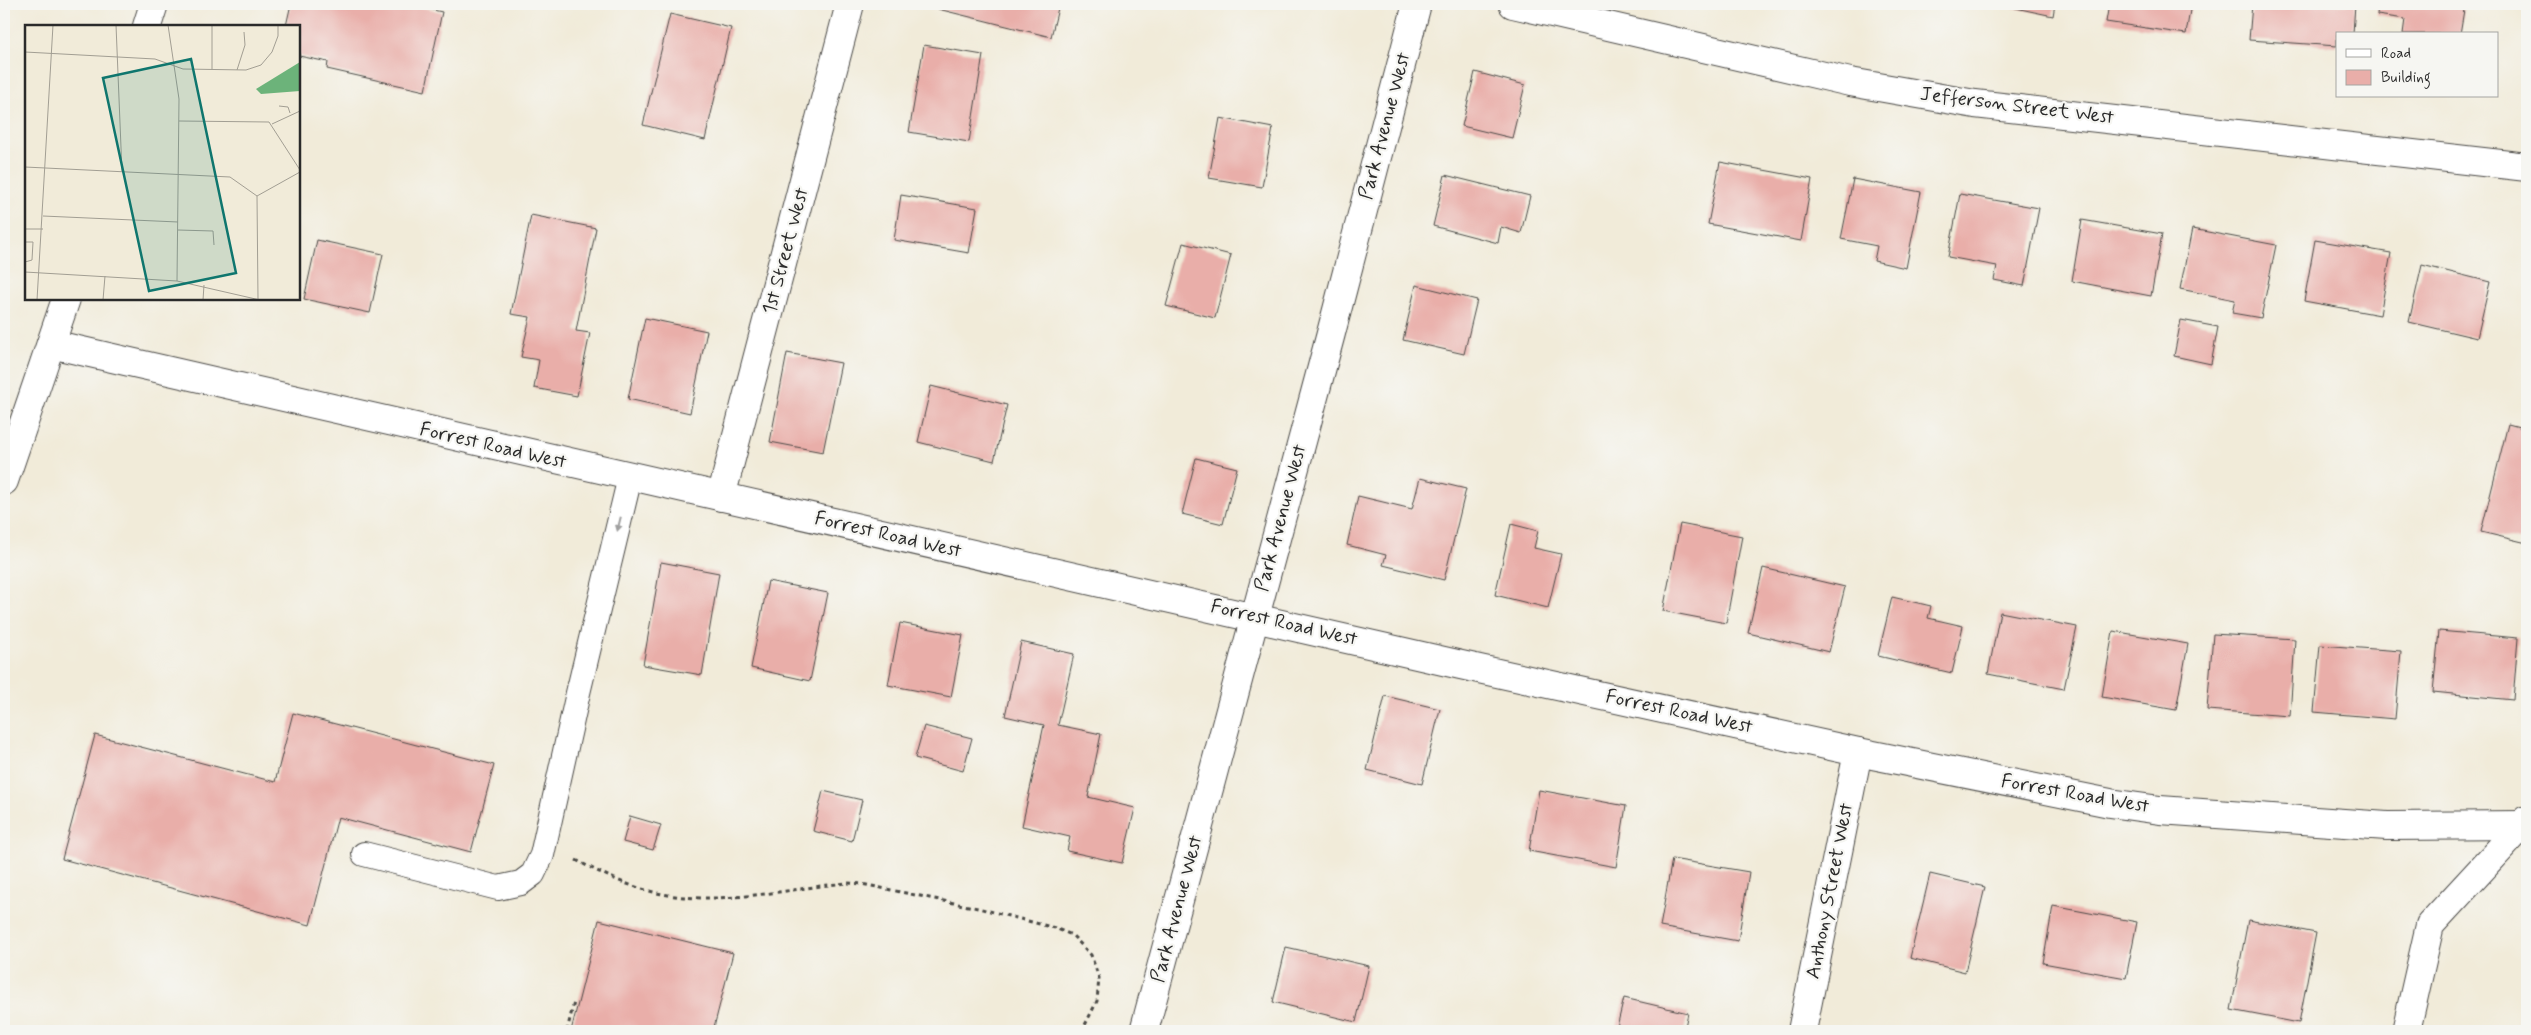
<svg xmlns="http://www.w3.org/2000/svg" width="2531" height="1035" viewBox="0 0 2531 1035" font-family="Mynerve,sans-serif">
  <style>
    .building { fill: #e9aea9 }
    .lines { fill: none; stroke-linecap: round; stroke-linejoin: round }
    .service-casing { stroke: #494845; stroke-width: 26 }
    .minor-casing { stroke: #494845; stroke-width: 30 }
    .secondary-casing { stroke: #494845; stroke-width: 30 }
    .path { stroke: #494845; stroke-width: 3; stroke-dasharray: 4 4; stroke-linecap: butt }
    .service { stroke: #fff; stroke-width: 24 }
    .minor { stroke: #fff; stroke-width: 28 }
    .secondary { stroke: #fff; stroke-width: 28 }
    .oneway { fill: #a0a0a0 }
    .labels { text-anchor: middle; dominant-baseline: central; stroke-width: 4.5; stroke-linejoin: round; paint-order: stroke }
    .street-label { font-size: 20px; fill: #2b2b2b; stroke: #f6f6f2 }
    .inset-road { fill: none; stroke: #a29e93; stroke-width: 1 }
    .view { fill: #0f766e; fill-opacity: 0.15; stroke: #0f766e; stroke-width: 2.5 }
    .inset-edge { fill: none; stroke: #2b2b2b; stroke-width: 2.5 }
  </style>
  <rect width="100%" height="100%" fill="#f6f6f2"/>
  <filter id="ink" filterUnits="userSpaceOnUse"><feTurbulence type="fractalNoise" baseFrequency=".02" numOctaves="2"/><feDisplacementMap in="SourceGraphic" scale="10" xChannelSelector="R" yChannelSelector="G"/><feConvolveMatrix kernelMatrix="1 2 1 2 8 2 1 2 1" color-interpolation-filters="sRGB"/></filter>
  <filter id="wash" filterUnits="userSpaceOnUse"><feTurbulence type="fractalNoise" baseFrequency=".0096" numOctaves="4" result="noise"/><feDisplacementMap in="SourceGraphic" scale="20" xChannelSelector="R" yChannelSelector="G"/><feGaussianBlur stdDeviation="1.12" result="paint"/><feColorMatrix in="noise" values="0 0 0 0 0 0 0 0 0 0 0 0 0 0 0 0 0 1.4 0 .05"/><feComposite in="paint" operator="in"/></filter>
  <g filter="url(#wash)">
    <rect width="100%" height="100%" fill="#f1ebd9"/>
    <g id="blocks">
      <!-- building -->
      <g class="building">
        <path d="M291 4H407L442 12 425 91 327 69 328 62 299 56V26H286Z"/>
        <path d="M939 4H1059L1051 37 938 9Z"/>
        <path d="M1997 4H2055L2053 16Z"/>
        <path d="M2109 4H2191L2186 34 2106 22Z"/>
        <path d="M2252 4H2355L2353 34H2337V46L2249 40Z"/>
        <path d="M2378 4H2465L2460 34H2403L2405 19 2377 15Z"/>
        <path d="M670 14 731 28 705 140 643 125Z"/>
        <path d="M924 45 983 55 969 142 909 132Z"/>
        <path d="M1475 72 1525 85 1512 138 1462 126Z"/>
        <path d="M1220 118 1273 128 1262 187 1209 178Z"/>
        <path d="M1720 162 1812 179 1801 241 1708 224Z"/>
        <path d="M1445 175 1530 196 1521 233 1501 227 1498 243 1433 226Z"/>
        <path d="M1853 179 1921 192 1906 268 1874 261 1877 246 1841 239Z"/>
        <path d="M1960 194 2039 208 2024 286 1994 280 1997 266 1948 257Z"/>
        <path d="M901 195 977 208 969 253 894 240Z"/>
        <path d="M531 215 596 228 576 331 590 333 577 396 534 388 539 360 521 357 530 317 511 314Z"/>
        <path d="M2082 220 2162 234 2151 296 2072 281Z"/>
        <path d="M2192 229 2276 245 2261 318 2232 313 2235 300 2180 289Z"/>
        <path d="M317 240 383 254 370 313 304 299Z"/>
        <path d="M2315 240 2391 253 2380 315 2304 301Z"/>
        <path d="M1183 243 1231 255 1215 318 1166 306Z"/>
        <path d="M2422 265 2490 282 2477 338 2409 322Z"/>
        <path d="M1416 285 1477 300 1464 354 1403 340Z"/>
        <path d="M645 318 707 331 690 413 628 399Z"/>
        <path d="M2181 320 2218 327 2211 364 2174 356Z"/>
        <path d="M787 353 841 363 823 452 770 442Z"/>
        <path d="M931 386 1007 405 994 461 918 442Z"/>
        <path d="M2508 424 2527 429V543L2481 532Z"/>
        <path d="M1196 458 1237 468 1223 524 1182 514Z"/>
        <path d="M1420 478 1466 489 1444 580 1383 565 1386 555 1347 545 1358 496 1412 509Z"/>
        <path d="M1511 524 1538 531 1534 548 1561 554 1548 608 1495 595Z"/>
        <path d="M1680 524 1742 536 1726 623 1663 611Z"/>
        <path d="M661 562 719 573 702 675 643 665Z"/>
        <path d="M1763 568 1845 587 1829 652 1748 633Z"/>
        <path d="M768 581 828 593 810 681 751 668Z"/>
        <path d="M1892 597 1931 606 1928 618 1963 626 1952 673 1878 656Z"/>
        <path d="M2000 612 2077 627 2064 689 1988 674Z"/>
        <path d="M900 623 963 635 951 697 888 685Z"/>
        <path d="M2113 631 2188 644 2176 710 2102 697Z"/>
        <path d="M2439 631 2518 638 2513 700 2433 692Z"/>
        <path d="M2213 634 2295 639 2290 716 2207 710Z"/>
        <path d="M1021 642 1074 654 1058 725 1101 734 1088 797 1135 808 1122 863 1067 851 1070 837 1022 826 1044 725 1005 716Z"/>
        <path d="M2320 645 2401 651 2395 719 2314 712Z"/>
        <path d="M1385 696 1440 709 1422 784 1367 770Z"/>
        <path d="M293 713 494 765 471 852 338 817 310 925 62 859 95 735 275 782Z"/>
        <path d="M924 726 972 738 963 771 915 758Z"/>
        <path d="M1539 790 1626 806 1616 867 1529 851Z"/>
        <path d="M823 791 862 800 852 841 813 831Z"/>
        <path d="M630 816 661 825 653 850 623 842Z"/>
        <path d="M1672 859 1749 872 1738 941 1660 927Z"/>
        <path d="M1930 874 1985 887 1965 972 1910 958Z"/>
        <path d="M2053 906 2137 922 2126 978 2043 963Z"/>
        <path d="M599 920 733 953 713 1031H571Z"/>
        <path d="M2248 920 2316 933 2299 1023 2231 1010Z"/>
        <path d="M1286 947 1369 966 1356 1022 1273 1002Z"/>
        <path d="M1624 998 1688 1013 1684 1031H1616Z"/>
        <path d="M1237 1026 1253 1031H1236Z"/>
      </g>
    </g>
  </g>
  <g filter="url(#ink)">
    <use href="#blocks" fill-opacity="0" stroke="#494845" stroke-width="1"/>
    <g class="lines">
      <!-- service casing -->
      <g class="service-casing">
        <path id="service" d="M364 854 498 888 521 883 533 874 542 855 578 693 630 477"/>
      </g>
      <!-- minor casing -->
      <g class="minor-casing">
        <g id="minor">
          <path d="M1513 4 1850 82 1975 104 2527 167"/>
          <path d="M51 344 1461 665 1858 752 2110 803 2160 810 2387 826 2527 825"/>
          <path d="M721 497 850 4"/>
          <path d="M1144 1031 1330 337 1417 4"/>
          <path d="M1802 1031 1858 752"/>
          <path d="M2406 1031 2430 925 2527 820"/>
        </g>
      </g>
      <!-- secondary casing -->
      <g class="secondary-casing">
        <g id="secondary">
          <path d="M147 26 154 4"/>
          <path d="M4 481 66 299"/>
        </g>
      </g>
      <!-- path -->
      <g class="path">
        <path d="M576 860C609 878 645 894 684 897 738 902 794 888 847 883L862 884 978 908 1055 928 1072 935 1091 955 1099 978 1097 1001 1082 1031"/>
        <path d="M567 1031 574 1002"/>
      </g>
      <!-- service -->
      <use href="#service" class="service"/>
      <!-- minor -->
      <use href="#minor" class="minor"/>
      <!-- secondary -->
      <use href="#secondary" class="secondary"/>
    </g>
    <!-- one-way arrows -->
    <defs><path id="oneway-solid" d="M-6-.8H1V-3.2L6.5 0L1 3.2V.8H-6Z" transform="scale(1.25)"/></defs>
    <use class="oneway" href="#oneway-solid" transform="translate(619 524) rotate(104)"/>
  </g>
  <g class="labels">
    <!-- street labels -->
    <g class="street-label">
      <text transform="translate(2017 106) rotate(7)">Jefferson Street West</text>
      <text transform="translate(1385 126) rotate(-75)">Park Avenue West</text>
      <text transform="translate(786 251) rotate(-75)">1st Street West</text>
      <text transform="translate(493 446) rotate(13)">Forrest Road West</text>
      <text transform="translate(1281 518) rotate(-75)">Park Avenue West</text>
      <text transform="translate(888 535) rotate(13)">Forrest Road West</text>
      <text transform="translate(1284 623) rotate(13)">Forrest Road West</text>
      <text transform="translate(1679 712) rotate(12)">Forrest Road West</text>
      <text transform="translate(2075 794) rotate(10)">Forrest Road West</text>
      <text transform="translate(1830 891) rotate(-79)">Anthony Street West</text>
      <text transform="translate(1177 909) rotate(-75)">Park Avenue West</text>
    </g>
  </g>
  <!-- overview -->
  <g transform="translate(25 25)">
    <rect width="275" height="275" fill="#f1ebd9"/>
    <path d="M275 37V66L236 69 231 64Z" fill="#6cb37a"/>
    <path class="inset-road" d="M91 0 97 147M143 0 154 74 152 256M0 27 130 34 158 44 221 45 236 40 247 27 253 11V0M187 45V0M212 45 220 20 219 7M254 81 263 82 265 88M154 96 244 97 275 145M247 99 275 86M0 142 205 152 232 171 275 147M232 171 233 274M18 191 153 197M0 204H18M153 205 188 206 189 220M0 217H8L7 235 0 237M0 247 152 256 235 275M12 275 28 0M78 275 80 251M178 275 179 260"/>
    <path class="view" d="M166 34 211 248 124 266 78 53Z"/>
    <rect width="275" height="275" class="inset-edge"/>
  </g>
  <!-- margin -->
  <rect width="2531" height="1035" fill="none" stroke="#f6f6f2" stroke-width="20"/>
  <!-- legend -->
  <rect x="2336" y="32" width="162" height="65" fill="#f6f6f2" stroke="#a5a5a2"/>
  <rect x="2346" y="49" width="25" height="8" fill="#ffffff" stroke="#a5a5a2"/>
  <text x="2381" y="58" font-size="15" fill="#2b2b2b">Road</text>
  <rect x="2346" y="70" width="25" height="15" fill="#e9aea9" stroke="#a5a5a2"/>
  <text x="2381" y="82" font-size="15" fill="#2b2b2b">Building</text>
</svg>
